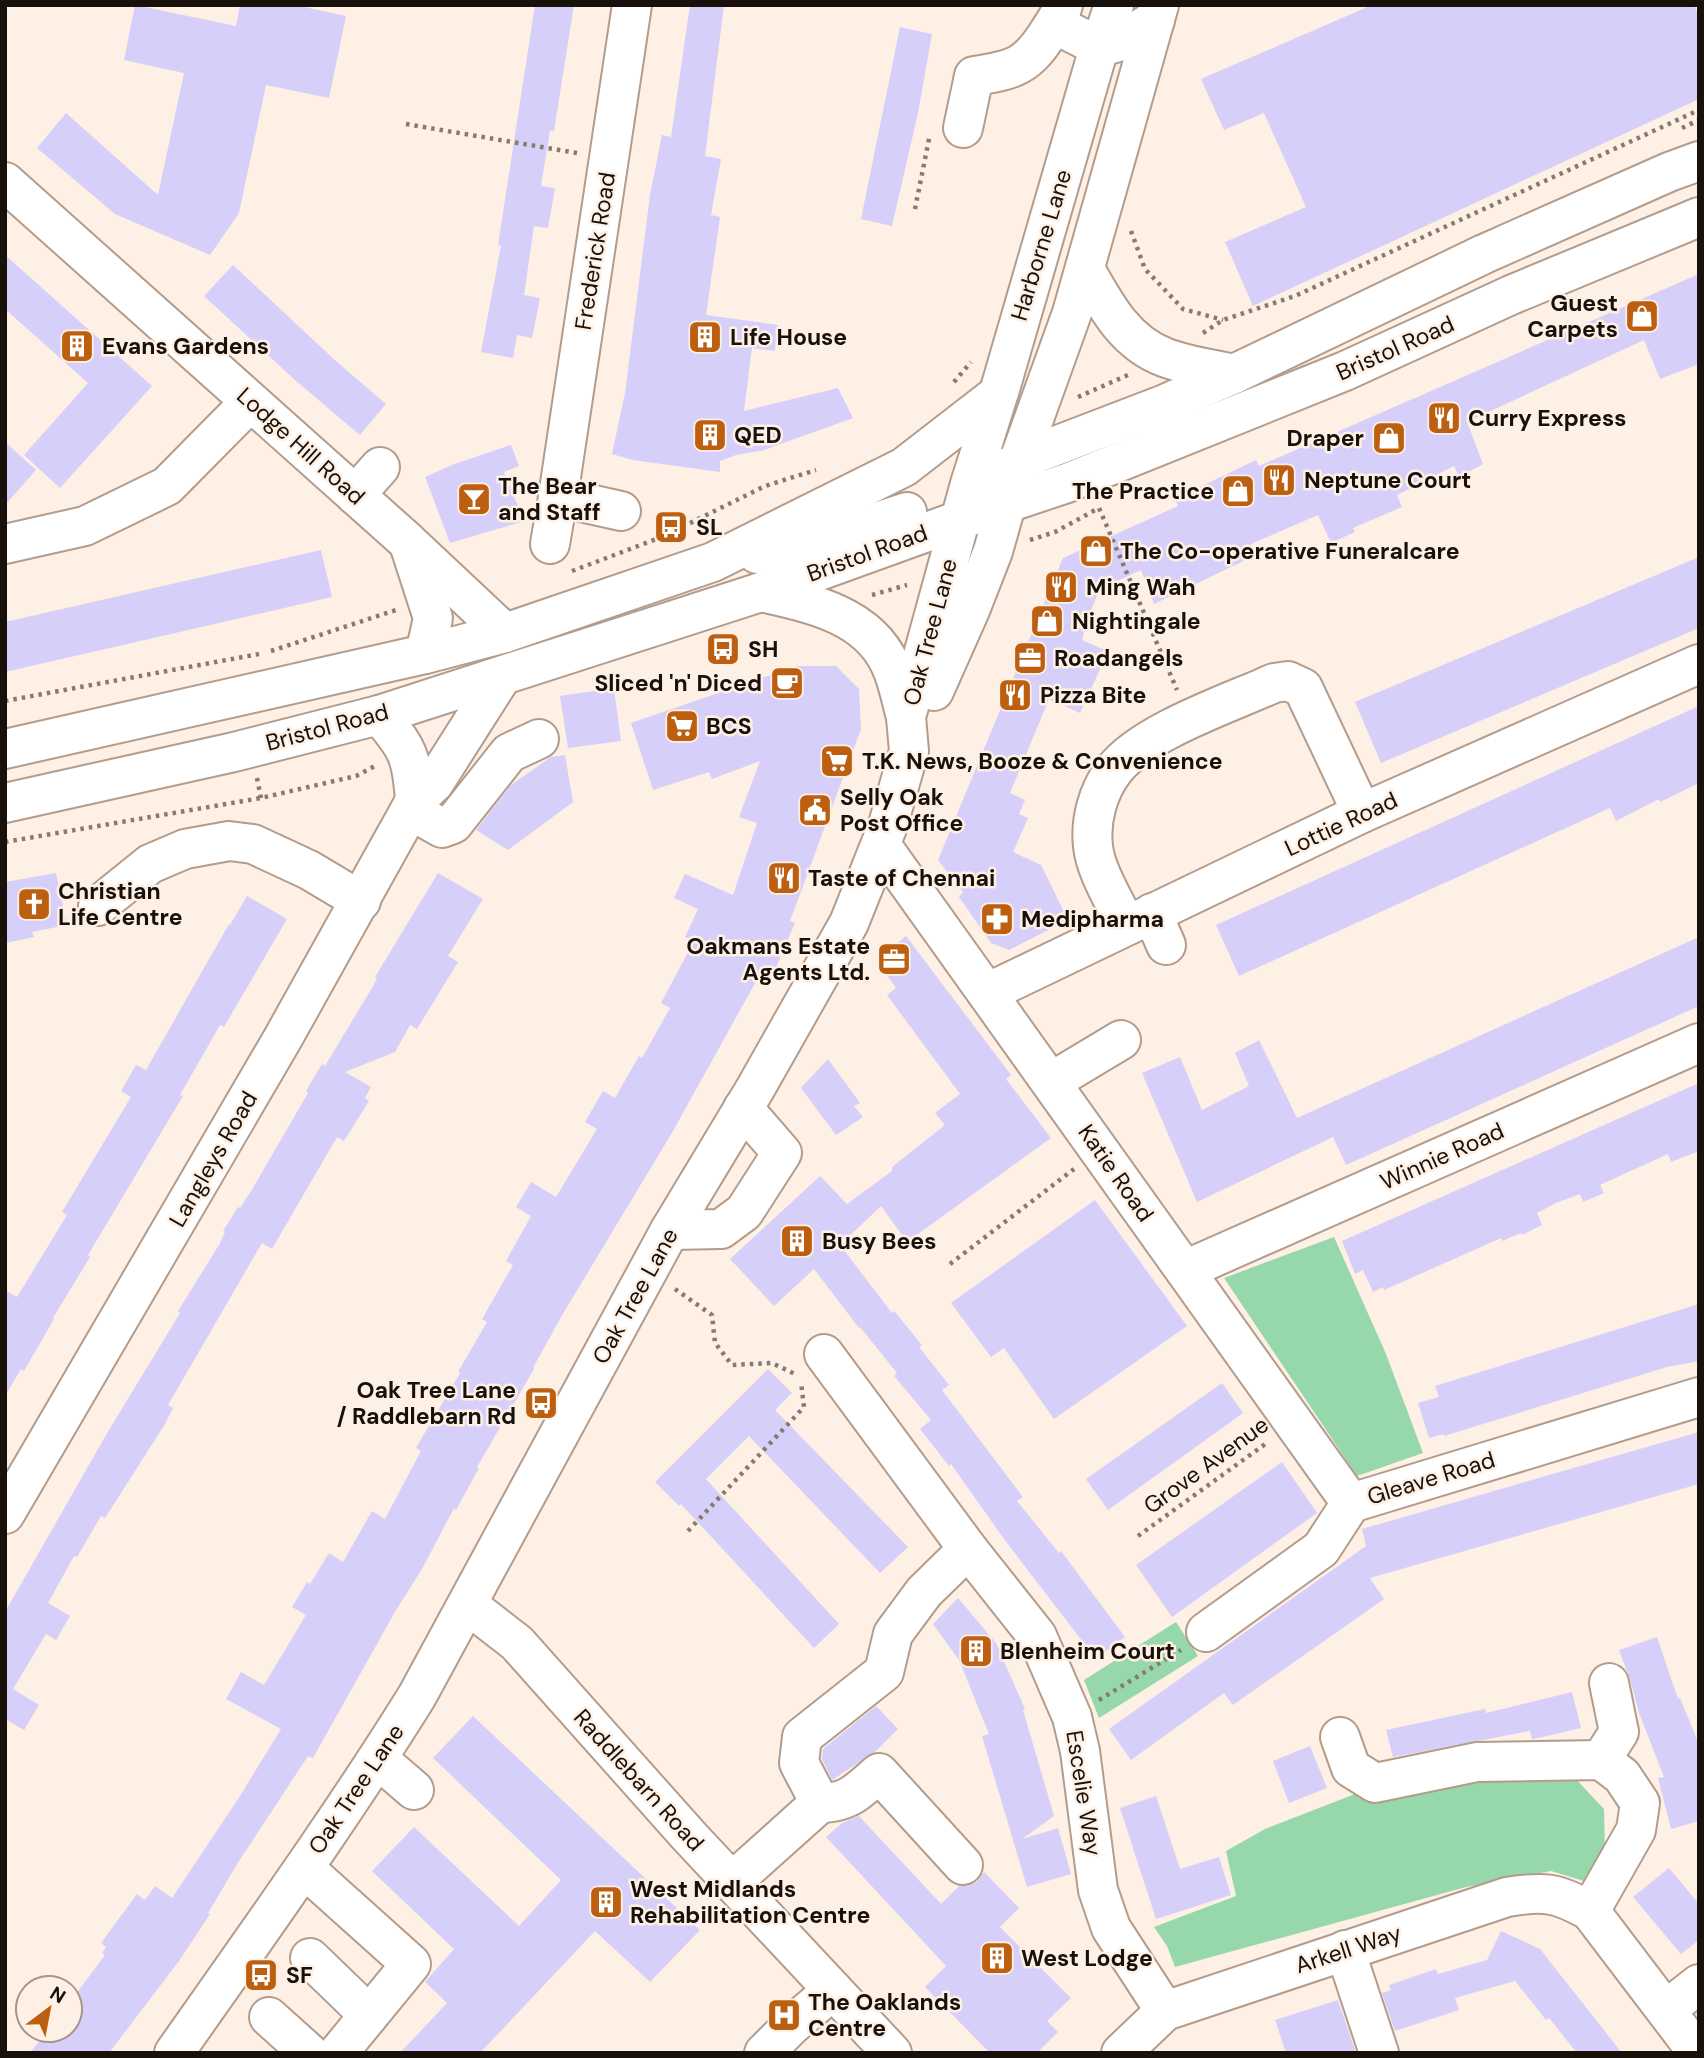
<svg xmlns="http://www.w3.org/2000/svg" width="1704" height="2058" viewBox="0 0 1704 2058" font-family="'DM Sans',sans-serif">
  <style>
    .green { fill: #96d7ab }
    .building { fill: #d6cffa }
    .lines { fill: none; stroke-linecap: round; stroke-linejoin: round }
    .minor-casing { stroke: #b39c8b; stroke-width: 42 }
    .major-casing { stroke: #b39c8b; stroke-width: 42 }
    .highway-casing { stroke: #b39c8b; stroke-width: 42 }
    .path { stroke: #867b72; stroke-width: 4.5; stroke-dasharray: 3.5 5; stroke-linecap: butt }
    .minor { stroke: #fff; stroke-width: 38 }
    .major { stroke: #fff; stroke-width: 38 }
    .highway { stroke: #fff; stroke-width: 38 }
    .labels { text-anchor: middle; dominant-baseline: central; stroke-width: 5; stroke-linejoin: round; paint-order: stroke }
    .street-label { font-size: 23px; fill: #18100a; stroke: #fef0e4 }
    .poi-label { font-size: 23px; font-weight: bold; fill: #18100a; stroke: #fef0e4; text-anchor: start }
  </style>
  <rect width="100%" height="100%" fill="#fef0e4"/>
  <!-- green -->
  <g class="green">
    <path d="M1334 1237 1386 1354 1423 1453 1357 1476 1224 1278Z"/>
    <path d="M1176 1622 1198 1656 1099 1718 1084 1680Z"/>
    <path d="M1504 1771 1572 1775 1604 1809 1605 1851 1584 1881 1551 1871 1466 1887 1175 1967 1167 1946 1154 1927 1236 1896 1226 1851 1265 1829 1355 1794Z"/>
  </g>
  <!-- building -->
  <g class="building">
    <path d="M135 5 236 26 240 5H295L346 16 329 98 266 85 239 213 210 255 115 214 37 148 66 113 158 195 184 73 124 60Z"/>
    <path d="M535 5H574L554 131H550L541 186 555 188 548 228 534 226 524 295 540 298 532 338 517 335 513 358 481 352 501 246 498 245Z"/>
    <path d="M690 5H724L705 156 721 159 711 215 720 217 706 315 778 325 775 351 752 348 744 411 838 388 853 418 764 450 736 455 720 461V472L633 460 612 454 625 393 650 195 662 135 671 137Z"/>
    <path d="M1372 5H1694L1699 16V99L1253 306 1225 242 1306 207 1264 113 1224 130 1201 79Z"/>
    <path d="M900 27 932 34 918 113 892 226 861 219Z"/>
    <path d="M5 255 152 386 60 488 24 455 88 383 5 309Z"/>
    <path d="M233 265 337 362 386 404 360 435 296 381 204 296Z"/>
    <path d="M1699 274V364L1660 379 1644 340 1467 422 1483 464 1459 477 1454 466 1397 495 1402 507 1353 528 1355 532 1331 543 1318 515 1251 544 1256 555 1154 604 1141 570 1100 589 1088 617 1082 640 1107 651 1101 667 1080 713 1049 699 1010 793 1025 800 1019 814 1028 818 1013 852 1041 865 1068 920 1009 950 991 943 959 897 963 892 938 860 1063 558 1178 506 1175 499 1256 460 1259 466Z"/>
    <path d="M5 442 36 470 5 505Z"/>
    <path d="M511 445 519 466 504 472 524 521 450 543 425 477 452 465Z"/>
    <path d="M321 550 332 597 5 672V622Z"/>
    <path d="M1699 557V628L1381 763 1355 702Z"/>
    <path d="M797 666H836L859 689 861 729 790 921 795 923 774 972 764 967 673 1131 561 1317 533 1368 534 1369 477 1467 479 1468 456 1510 454 1508 422 1569 396 1610 313 1758 308 1756 239 1861 208 1913 210 1914 179 1961 109 2053H30L48 2030H70V2002L105 1955 102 1953 106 1947 101 1943 137 1894 145 1900 155 1886 172 1898 240 1796 281 1729 226 1699 241 1672 264 1685 306 1615 292 1607 307 1582 310 1584 329 1553 343 1562 372 1511 385 1519 421 1451 416 1448 460 1373 458 1372 487 1322 482 1319 513 1265 506 1261 531 1216 516 1207 531 1182 556 1197 597 1129 585 1122 603 1091 615 1098 639 1056 642 1058 670 1008 661 1003 694 941 685 937 698 909 674 898 685 874 733 895 757 823 739 817 760 761 712 779 709 772 653 790 631 723Z"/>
    <path d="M614 688 621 741 568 748 560 696Z"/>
    <path d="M1699 706V783L1660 802 1659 799 1616 821 1610 808 1239 976 1216 925Z"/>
    <path d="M565 755 573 802 508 850 476 830 511 785 551 757Z"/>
    <path d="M56 873 67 925 32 932 34 937 5 943V882Z"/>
    <path d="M438 873 483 899 448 956 458 962 417 1029 410 1025 395 1052 345 1072 371 1087 365 1098 369 1101 344 1141 337 1137 272 1249 262 1243 168 1405 173 1408 165 1424 105 1518 101 1516 77 1557 74 1556 48 1603 70 1616 56 1640 46 1634 13 1689 39 1705 24 1730 5 1719V1612L106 1435 180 1313 178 1311 219 1245 225 1232 223 1231 238 1207 240 1208 253 1188 308 1093 306 1091 322 1064 325 1066 372 988 377 978 375 977Z"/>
    <path d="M247 896 287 919 224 1027 220 1025 180 1095 183 1096 88 1255 90 1257 53 1318 54 1319 24 1371 21 1369 5 1396V1290L17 1297 67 1215 62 1212 131 1097 121 1091 136 1065 146 1070 229 924 230 925Z"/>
    <path d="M906 936 1011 1075 1006 1079 1051 1138 907 1242 881 1206 840 1245 892 1313 894 1311 922 1345 919 1347 949 1385 942 1390 1023 1497 1017 1501 1059 1553 1061 1551 1125 1637 1096 1659 1004 1539 951 1464 949 1466 920 1429 931 1420 894 1376 897 1373 860 1327 859 1328 814 1269 774 1306 730 1259 820 1176 847 1204 892 1171V1167L945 1125 935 1113 960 1094 887 995 896 988 880 966 886 952Z"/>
    <path d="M1699 937V1006L1346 1165 1333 1137 1197 1202 1142 1073 1180 1057 1202 1110 1249 1086 1235 1053 1259 1040 1297 1118Z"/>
    <path d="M828 1059 860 1103 854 1106 863 1117 836 1135 801 1088Z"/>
    <path d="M1699 1083V1151L1671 1162 1668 1154 1600 1185 1604 1193 1583 1202 1580 1194 1556 1203 1537 1213 1542 1225 1522 1235 1521 1233 1502 1241 1501 1238 1384 1290 1383 1287 1373 1292 1363 1270 1355 1274 1342 1241Z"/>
    <path d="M1095 1200 1187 1326 1054 1419 1004 1348 991 1357 951 1303Z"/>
    <path d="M1699 1304V1361L1667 1367 1444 1436V1434L1429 1438 1418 1403 1439 1397 1435 1386Z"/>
    <path d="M768 1369 792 1393 775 1410 908 1547 880 1573 749 1436 706 1479 839 1624 814 1648 681 1504 679 1506 655 1482Z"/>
    <path d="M1222 1383 1243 1413 1108 1510 1086 1479Z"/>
    <path d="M1699 1432V1484L1370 1578 1384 1599 1233 1705 1224 1693 1131 1760 1109 1729 1366 1546 1362 1529Z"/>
    <path d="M1282 1462 1317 1513 1172 1617 1136 1565Z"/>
    <path d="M958 1598 996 1643 1025 1709 1023 1710 1054 1816 1022 1839 1058 1828 1071 1874 1027 1887 982 1736 989 1734 959 1660 933 1624Z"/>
    <path d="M1657 1637 1678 1699 1680 1698 1699 1744V1821L1671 1829 1658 1778 1664 1777 1639 1713 1630 1679 1619 1650Z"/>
    <path d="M1572 1692 1581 1728 1534 1739H1532L1530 1731 1393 1757 1386 1730 1485 1709 1486 1713Z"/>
    <path d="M876 1706 898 1729 875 1752 832 1780 822 1759 823 1749Z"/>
    <path d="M473 1716 700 1930 650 1982 595 1931 480 2053H400L447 2003 425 1982 454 1949 372 1871 414 1827 519 1926 561 1880 433 1758Z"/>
    <path d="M1310 1746 1327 1788 1289 1803 1273 1761Z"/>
    <path d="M1156 1796 1180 1869 1219 1857 1231 1895 1156 1919 1120 1808Z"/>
    <path d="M859 1816 941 1904 959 1886H968L977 1882 984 1872 1019 1908 1000 1927 1071 1998 1047 2021 1058 2032 1037 2053H990L925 1987 946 1966 826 1837 842 1823Z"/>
    <path d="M1669 1868 1699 1904V1940L1681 1954 1633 1897Z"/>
    <path d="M1501 1931 1540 1949 1622 2053H1577L1549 2018 1546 2020 1515 1981 1455 1998 1459 2010 1395 2031 1382 1993 1391 1990 1389 1985 1436 1969 1438 1974 1487 1960Z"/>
    <path d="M1338 2000 1356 2053H1286L1275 2020Z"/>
  </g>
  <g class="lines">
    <!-- minor casing -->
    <g class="minor-casing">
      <g id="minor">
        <path d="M1054 24 1100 47 1119 42 1155 20"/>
        <path d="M963 128 974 76C1015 70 1028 66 1050 30 1055 22 1061 14 1063 5"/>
        <path d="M5 182 408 542 505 633"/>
        <path d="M1085 269C1105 304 1124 342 1164 357 1186 366 1212 369 1234 374"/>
        <path d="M355 495 380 467"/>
        <path d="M621 511 558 497 632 5"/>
        <path d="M5 544 85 526 167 486 250 402"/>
        <path d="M409 544 433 618 425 654"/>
        <path d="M550 544 558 497"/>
        <path d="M379 715C408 748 412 757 415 801"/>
        <path d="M410 810 442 828 453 824 509 753 539 739"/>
        <path d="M881 845 1351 1503"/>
        <path d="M98 906 150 864 185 849 229 841 253 844 309 870 361 901"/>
        <path d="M1152 913 1166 945"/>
        <path d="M1126 925C1115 902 1095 870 1093 846 1090 820 1098 791 1114 770 1143 732 1230 703 1274 683L1288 681 1303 688 1362 813"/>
        <path d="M987 993 1362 813 1699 664"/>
        <path d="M1051 1082 1121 1040"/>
        <path d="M670 1230 721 1229 744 1212 782 1153 743 1108"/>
        <path d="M1185 1270 1699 1043"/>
        <path d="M824 1354 968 1549 1037 1636 1072 1717 1080 1751 1098 1890 1111 1928 1165 2011"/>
        <path d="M5 1514 283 1038 415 801 434 783 502 676"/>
        <path d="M468 1605 517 1643 689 1836 892 2053"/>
        <path d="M1206 1632 1321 1549 1351 1503 1699 1397"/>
        <path d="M1340 1737 1351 1768 1375 1783 1477 1762 1601 1760 1622 1776 1640 1803 1636 1830 1590 1911"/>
        <path d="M378 1759 414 1790"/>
        <path d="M1601 1760 1619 1732 1609 1683"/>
        <path d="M820 1803C849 1803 858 1791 879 1773L963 1865"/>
        <path d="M304 1868 411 1964 338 2053"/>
        <path d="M732 1882 820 1803 799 1763 802 1737 884 1672 893 1634 924 1592 968 1549"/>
        <path d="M1345 1950 1379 2053"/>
        <path d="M310 1958 369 2015"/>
        <path d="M1667 2009 1699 1984"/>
        <path d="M269 2017 309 2053"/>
        <path d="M764 2053 792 2025 833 1990"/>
        <path d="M1121 2053 1165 2011 1507 1897C1544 1891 1556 1892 1590 1911L1698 2053"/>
      </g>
    </g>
    <!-- major casing -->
    <g class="major-casing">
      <g id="major">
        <path d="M994 474 1037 453 1165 404 1234 374 1484 254 1669 172 1699 161"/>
        <path d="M1007 503 1067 483 1345 371 1511 295 1699 217"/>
      </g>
    </g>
    <!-- highway casing -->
    <g class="highway-casing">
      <g id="highway">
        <path d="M757 554 810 544 907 512"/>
        <path d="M761 592C809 603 867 614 890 664 898 680 901 700 906 717"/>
        <path d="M934 691 970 610 993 551 1018 463 1072 313 1159 5"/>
        <path d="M5 749 425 654 505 633 713 562 904 467 997 395"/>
        <path d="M5 803 234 752 379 715 761 592 1007 503"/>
        <path d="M174 2053C257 1935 341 1818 417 1696L670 1230 755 1089 849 923 887 828 909 751 906 717 970 484 1000 389 1096 58 1114 5"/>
      </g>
    </g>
    <!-- path -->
    <g class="path">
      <path d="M406 124 577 153"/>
      <path d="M1682 128 1699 120"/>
      <path d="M915 209 930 134"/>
      <path d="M1131 231 1145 269 1183 309 1223 320"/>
      <path d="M1203 333 1223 320 1295 296 1699 110"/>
      <path d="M954 382 971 362"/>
      <path d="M1078 397 1128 375"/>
      <path d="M1030 540 1055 532 1099 508 1177 690"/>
      <path d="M572 571 662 537 765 486 816 470"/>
      <path d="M872 595 907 585"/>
      <path d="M271 651 396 610"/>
      <path d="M5 701 259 654"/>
      <path d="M257 778 261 798"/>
      <path d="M5 842 261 798 356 776 377 765"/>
      <path d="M950 1264 1074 1169"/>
      <path d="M675 1289 712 1315 715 1343 732 1365 772 1363 797 1375"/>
      <path d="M688 1531 804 1407 801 1382"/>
      <path d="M1138 1536 1268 1442"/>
      <path d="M1099 1700 1181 1650"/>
    </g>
    <!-- minor -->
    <use href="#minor" class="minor"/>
    <!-- major -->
    <use href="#major" class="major"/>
    <!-- highway -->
    <use href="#highway" class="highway"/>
  </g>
  <!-- icons -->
  <defs>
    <g id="shop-square" transform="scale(1.75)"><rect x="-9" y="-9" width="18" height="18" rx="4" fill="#bc5f11" stroke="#fef0e4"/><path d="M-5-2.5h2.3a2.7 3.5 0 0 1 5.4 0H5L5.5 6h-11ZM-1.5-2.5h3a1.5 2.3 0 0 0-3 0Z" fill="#fff"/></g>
    <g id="building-square" transform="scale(1.75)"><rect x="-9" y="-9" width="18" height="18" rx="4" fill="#bc5f11" stroke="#fef0e4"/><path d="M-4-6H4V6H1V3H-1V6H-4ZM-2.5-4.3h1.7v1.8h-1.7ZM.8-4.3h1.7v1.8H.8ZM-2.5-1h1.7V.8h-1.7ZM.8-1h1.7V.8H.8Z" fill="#fff"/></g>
    <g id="restaurant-square" transform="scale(1.75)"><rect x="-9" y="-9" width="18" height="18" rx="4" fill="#bc5f11" stroke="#fef0e4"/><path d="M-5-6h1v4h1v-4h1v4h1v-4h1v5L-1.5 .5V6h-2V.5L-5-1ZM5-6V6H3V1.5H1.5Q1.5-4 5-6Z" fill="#fff"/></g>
    <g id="bar-square" transform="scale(1.75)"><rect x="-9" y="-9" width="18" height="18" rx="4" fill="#bc5f11" stroke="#fef0e4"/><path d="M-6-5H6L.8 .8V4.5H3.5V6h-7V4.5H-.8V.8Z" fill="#fff"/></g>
    <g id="bus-square" transform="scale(1.75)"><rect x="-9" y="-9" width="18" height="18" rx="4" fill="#bc5f11" stroke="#fef0e4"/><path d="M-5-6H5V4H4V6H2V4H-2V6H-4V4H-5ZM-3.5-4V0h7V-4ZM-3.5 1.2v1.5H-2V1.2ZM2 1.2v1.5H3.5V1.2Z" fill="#fff"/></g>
    <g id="office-square" transform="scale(1.75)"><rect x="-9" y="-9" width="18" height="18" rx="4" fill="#bc5f11" stroke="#fef0e4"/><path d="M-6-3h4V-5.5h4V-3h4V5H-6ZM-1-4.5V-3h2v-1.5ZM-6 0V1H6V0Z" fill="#fff"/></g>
    <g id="cafe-square" transform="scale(1.75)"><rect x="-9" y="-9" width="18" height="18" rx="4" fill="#bc5f11" stroke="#fef0e4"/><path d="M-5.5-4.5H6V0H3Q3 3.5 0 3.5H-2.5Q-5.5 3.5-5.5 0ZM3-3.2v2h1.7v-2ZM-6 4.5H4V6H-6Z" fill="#fff"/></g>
    <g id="supermarket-square" transform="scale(1.75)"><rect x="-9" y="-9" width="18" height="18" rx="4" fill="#bc5f11" stroke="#fef0e4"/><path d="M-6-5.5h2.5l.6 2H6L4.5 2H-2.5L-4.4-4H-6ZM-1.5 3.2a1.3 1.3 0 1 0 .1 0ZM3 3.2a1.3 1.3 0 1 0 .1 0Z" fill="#fff"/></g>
    <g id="civic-square" transform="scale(1.75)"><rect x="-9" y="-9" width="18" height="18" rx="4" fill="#bc5f11" stroke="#fef0e4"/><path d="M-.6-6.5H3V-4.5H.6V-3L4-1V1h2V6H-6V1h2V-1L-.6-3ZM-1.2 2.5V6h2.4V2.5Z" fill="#fff"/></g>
    <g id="church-square" transform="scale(1.75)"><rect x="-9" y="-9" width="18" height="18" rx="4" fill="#bc5f11" stroke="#fef0e4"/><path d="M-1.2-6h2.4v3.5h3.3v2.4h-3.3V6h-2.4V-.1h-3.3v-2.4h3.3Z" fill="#fff"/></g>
    <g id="pharmacy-square" transform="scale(1.75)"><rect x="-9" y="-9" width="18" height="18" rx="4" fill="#bc5f11" stroke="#fef0e4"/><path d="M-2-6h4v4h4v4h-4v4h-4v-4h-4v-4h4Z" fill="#fff"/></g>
    <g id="hospital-square" transform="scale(1.75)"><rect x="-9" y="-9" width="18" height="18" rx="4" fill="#bc5f11" stroke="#fef0e4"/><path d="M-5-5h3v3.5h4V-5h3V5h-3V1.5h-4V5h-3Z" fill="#fff"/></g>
  </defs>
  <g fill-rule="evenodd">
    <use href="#shop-square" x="1642" y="316"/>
    <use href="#building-square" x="705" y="337"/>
    <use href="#building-square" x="77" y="346"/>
    <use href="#restaurant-square" x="1444" y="418"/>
    <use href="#building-square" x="710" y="435"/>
    <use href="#shop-square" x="1389" y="438"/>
    <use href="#restaurant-square" x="1279" y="480"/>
    <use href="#shop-square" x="1238" y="491"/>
    <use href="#bar-square" x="474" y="499"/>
    <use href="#bus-square" x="671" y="527"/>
    <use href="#shop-square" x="1096" y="551"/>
    <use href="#restaurant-square" x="1061" y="587"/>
    <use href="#shop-square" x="1047" y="621"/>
    <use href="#bus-square" x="723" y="649"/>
    <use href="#office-square" x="1030" y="658"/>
    <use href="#cafe-square" x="787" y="683"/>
    <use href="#restaurant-square" x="1015" y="695"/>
    <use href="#supermarket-square" x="682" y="726"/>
    <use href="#supermarket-square" x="837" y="761"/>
    <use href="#civic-square" x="815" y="810"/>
    <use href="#restaurant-square" x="784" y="878"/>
    <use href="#church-square" x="34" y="904"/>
    <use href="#pharmacy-square" x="997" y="919"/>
    <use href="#office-square" x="894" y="959"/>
    <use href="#building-square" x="797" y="1241"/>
    <use href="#bus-square" x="541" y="1403"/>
    <use href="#building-square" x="976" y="1651"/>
    <use href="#building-square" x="606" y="1902"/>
    <use href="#building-square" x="997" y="1958"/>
    <use href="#bus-square" x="261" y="1975"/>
    <use href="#hospital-square" x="784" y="2015"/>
  </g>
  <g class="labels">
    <!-- street labels -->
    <g class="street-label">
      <text transform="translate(1041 245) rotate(-73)">Harborne Lane</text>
      <text transform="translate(595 251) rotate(-81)">Frederick Road</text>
      <text transform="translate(1395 348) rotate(-24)">Bristol Road</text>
      <text transform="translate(301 446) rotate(42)">Lodge Hill Road</text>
      <text transform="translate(867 553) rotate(-20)">Bristol Road</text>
      <text transform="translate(930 632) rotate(-75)">Oak Tree Lane</text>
      <text transform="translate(327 727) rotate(-15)">Bristol Road</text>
      <text transform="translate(1341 824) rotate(-25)">Lottie Road</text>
      <text transform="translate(1442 1156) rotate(-24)">Winnie Road</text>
      <text transform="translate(213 1159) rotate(-60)">Langleys Road</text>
      <text transform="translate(1116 1173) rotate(55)">Katie Road</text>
      <text transform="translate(635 1296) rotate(-61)">Oak Tree Lane</text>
      <text transform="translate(1206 1465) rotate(-36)">Grove Avenue</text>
      <text transform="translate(1431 1478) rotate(-17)">Gleave Road</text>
      <text transform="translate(639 1780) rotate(48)">Raddlebarn Road</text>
      <text transform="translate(356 1789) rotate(-56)">Oak Tree Lane</text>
      <text transform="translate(1084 1793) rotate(81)">Escelie Way</text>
      <text transform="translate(1348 1949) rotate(-18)">Arkell Way</text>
    </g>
    <!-- poi labels -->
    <g class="poi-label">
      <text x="1618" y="303" text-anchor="end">Guest<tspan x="1618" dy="26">Carpets</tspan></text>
      <text x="730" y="337">Life House</text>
      <text x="102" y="346">Evans Gardens</text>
      <text x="1468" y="418">Curry Express</text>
      <text x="734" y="435">QED</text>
      <text x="1364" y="438" text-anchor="end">Draper</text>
      <text x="1304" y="480">Neptune Court</text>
      <text x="498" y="486">The Bear<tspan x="498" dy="26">and Staff</tspan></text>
      <text x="1214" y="491" text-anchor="end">The Practice</text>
      <text x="696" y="527">SL</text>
      <text x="1120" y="551">The Co-operative Funeralcare</text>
      <text x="1086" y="587">Ming Wah</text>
      <text x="1072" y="621">Nightingale</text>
      <text x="748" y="649">SH</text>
      <text x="1054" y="658">Roadangels</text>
      <text x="762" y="683" text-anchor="end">Sliced 'n' Diced</text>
      <text x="1040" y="695">Pizza Bite</text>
      <text x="706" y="726">BCS</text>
      <text x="862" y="761">T.K. News, Booze &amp; Convenience</text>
      <text x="840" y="797">Selly Oak<tspan x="840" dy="26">Post Office</tspan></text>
      <text x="808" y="878">Taste of Chennai</text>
      <text x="58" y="891">Christian<tspan x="58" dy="26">Life Centre</tspan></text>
      <text x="1021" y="919">Medipharma</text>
      <text x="870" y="946" text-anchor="end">Oakmans Estate<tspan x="870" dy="26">Agents Ltd.</tspan></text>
      <text x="822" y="1241">Busy Bees</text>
      <text x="516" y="1390" text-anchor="end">Oak Tree Lane<tspan x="516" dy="26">/ Raddlebarn Rd</tspan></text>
      <text x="1000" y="1651">Blenheim Court</text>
      <text x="630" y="1889">West Midlands<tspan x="630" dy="26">Rehabilitation Centre</tspan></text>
      <text x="1021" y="1958">West Lodge</text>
      <text x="286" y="1975">SF</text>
      <text x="808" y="2002">The Oaklands<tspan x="808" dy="26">Centre</tspan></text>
    </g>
  </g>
  <!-- border -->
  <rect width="1704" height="2058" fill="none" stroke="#18100a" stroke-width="14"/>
  <!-- north arrow -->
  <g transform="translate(49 2009) rotate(32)"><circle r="33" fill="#fef0e4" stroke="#a2968d" stroke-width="2"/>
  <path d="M0-5L12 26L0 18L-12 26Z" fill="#bc5f11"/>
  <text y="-10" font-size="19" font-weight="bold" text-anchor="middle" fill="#18100a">N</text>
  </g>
</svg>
